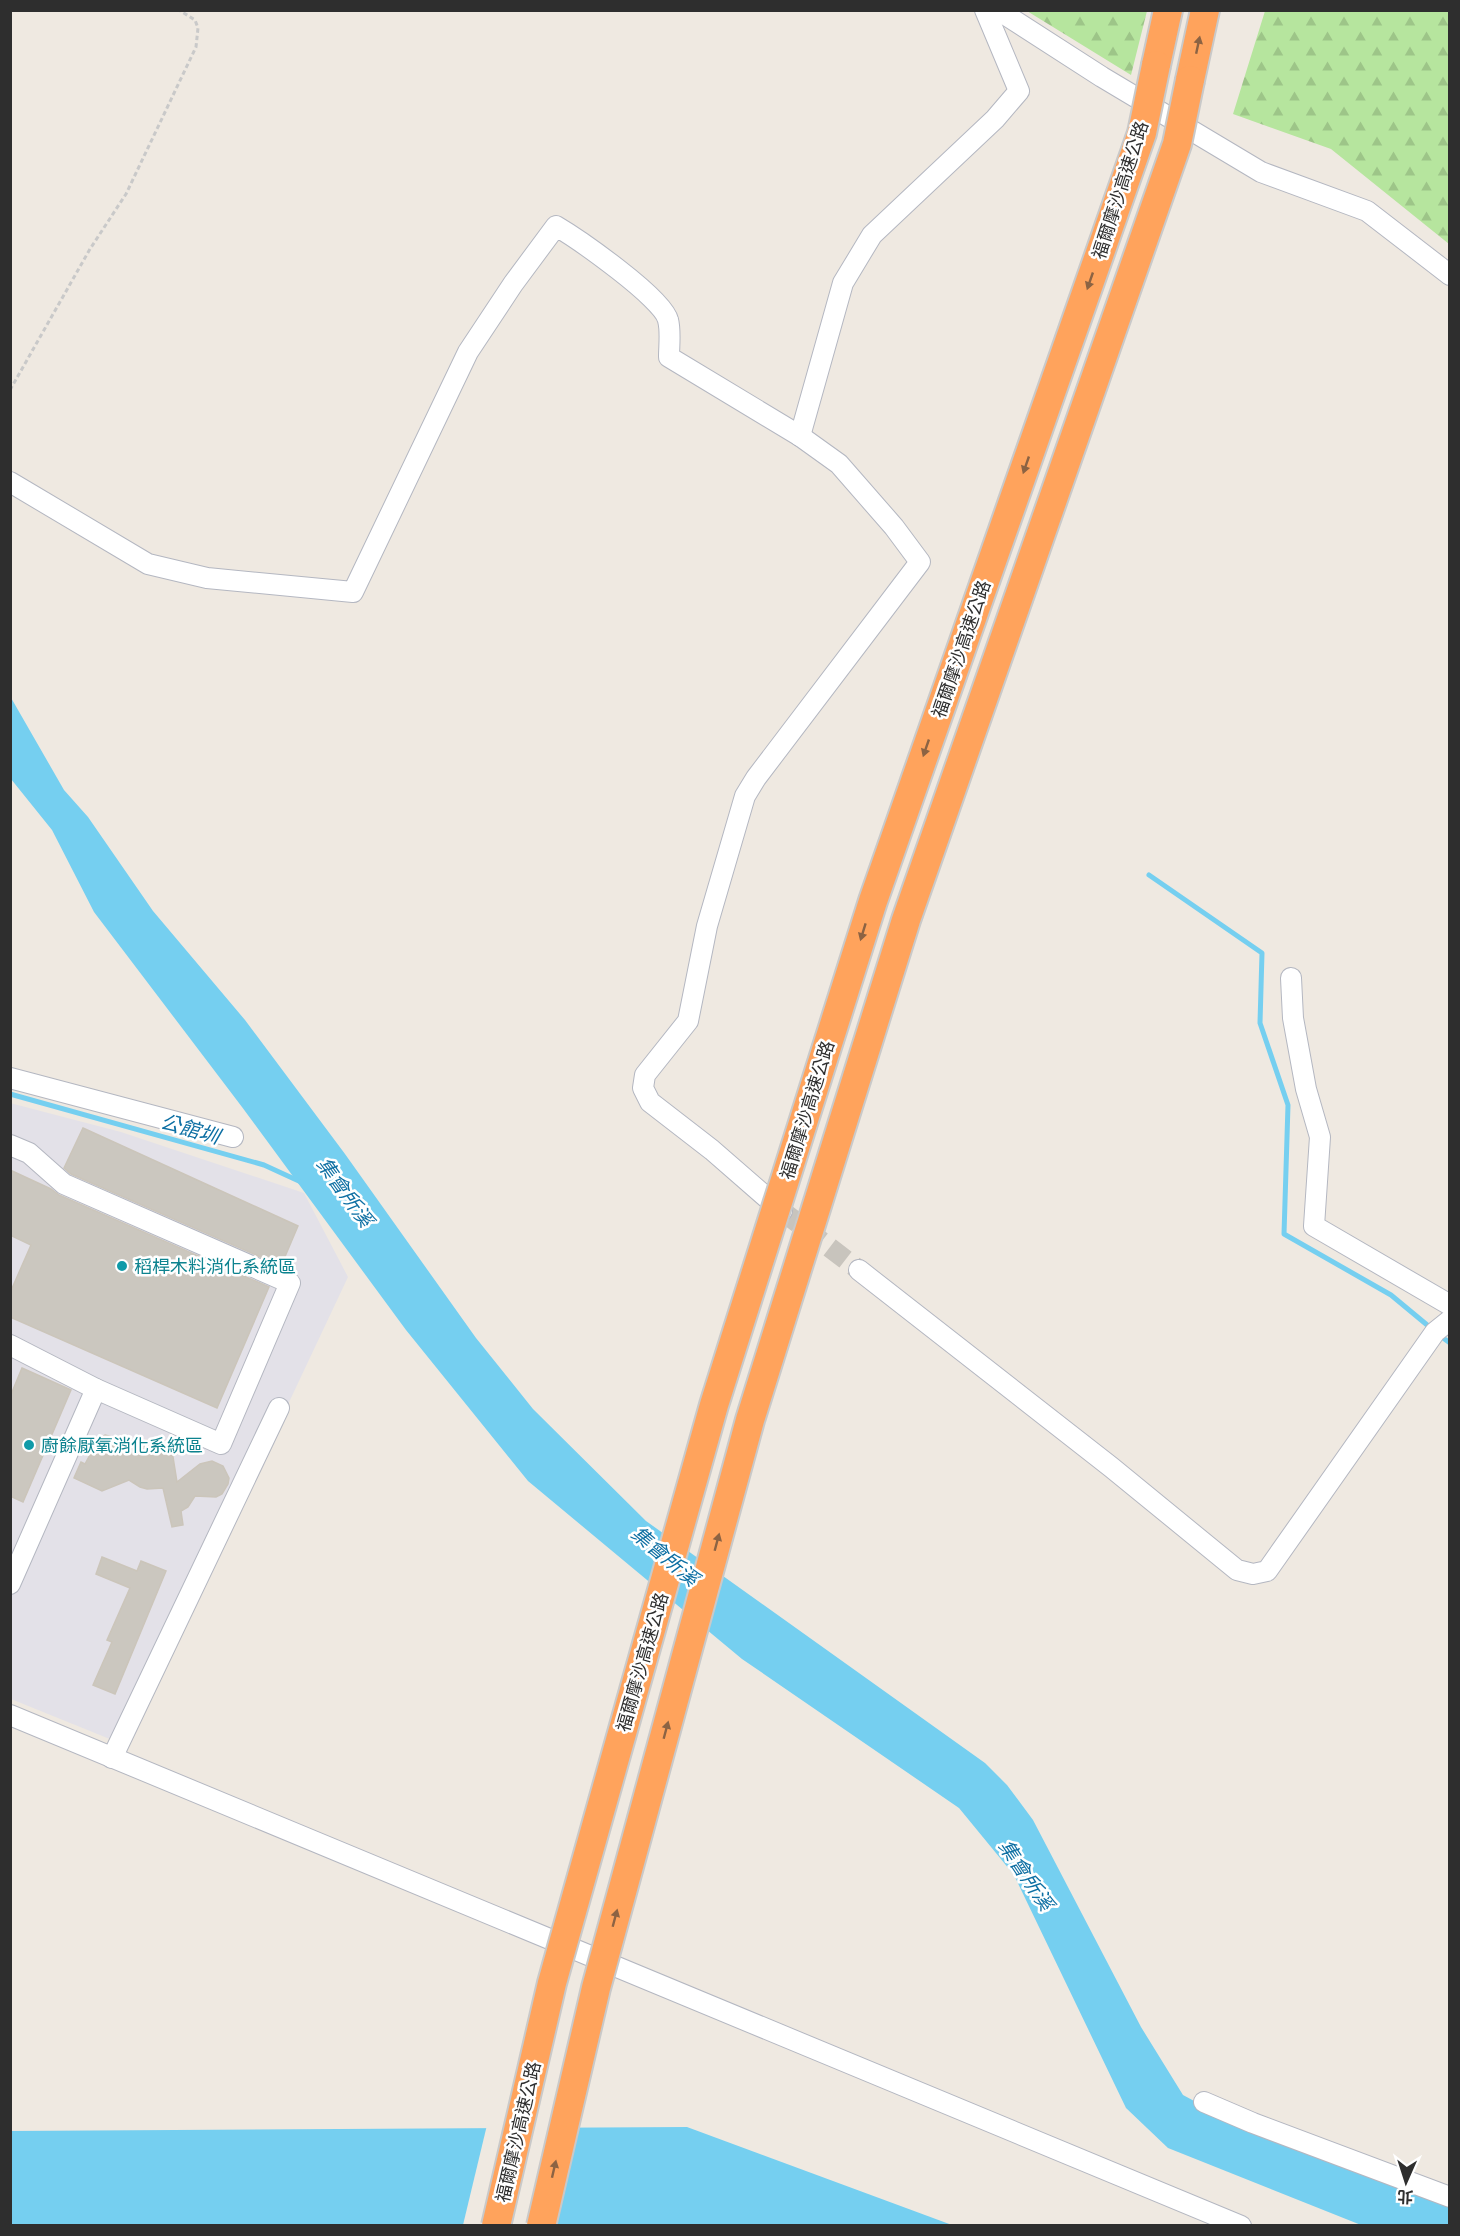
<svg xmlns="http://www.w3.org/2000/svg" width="1460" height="2236" viewBox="0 0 1460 2236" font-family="'DejaVu Sans','Noto Sans TC',sans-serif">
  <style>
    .industrial { fill: #e3e1e8 }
    .forest { fill: url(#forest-firs) }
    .water { fill: #75cff0 }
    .pier { fill: #efe9e1 }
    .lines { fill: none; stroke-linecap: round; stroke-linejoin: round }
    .stream { stroke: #75cff0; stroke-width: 5 }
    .building { fill: #cbc7bf; stroke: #cbc5ba; stroke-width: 1.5 }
    .minor-tunnel { stroke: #c8c4bd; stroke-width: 20; stroke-dasharray: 20 10; stroke-linecap: butt }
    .minor-casing { stroke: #b4b7c1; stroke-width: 22 }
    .highway-casing { stroke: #c9c9c9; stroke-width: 32 }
    .path { stroke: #c9c9c9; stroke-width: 3; stroke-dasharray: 4.5 3; stroke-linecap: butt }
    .minor { stroke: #fff; stroke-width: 20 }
    .highway { stroke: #ffa35c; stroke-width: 28 }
    .highway-bridge-casing { stroke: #c9c9c9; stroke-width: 32; stroke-linecap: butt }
    .highway-bridge { stroke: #ffa35c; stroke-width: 28 }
    .oneway { fill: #8c6343 }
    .culture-dot { fill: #0f9aa8; stroke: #fff; stroke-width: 2 }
    .labels { text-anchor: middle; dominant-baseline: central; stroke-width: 5; stroke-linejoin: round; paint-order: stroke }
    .street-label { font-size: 18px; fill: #2e2e2e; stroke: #fff }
    .culture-label { font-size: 18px; fill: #0d838f; stroke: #fff; text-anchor: start }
    .water-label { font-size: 20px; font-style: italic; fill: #0d6fa3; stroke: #fff }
  </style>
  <defs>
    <pattern id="forest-firs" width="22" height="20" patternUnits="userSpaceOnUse" patternTransform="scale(1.5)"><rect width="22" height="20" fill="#b6e59e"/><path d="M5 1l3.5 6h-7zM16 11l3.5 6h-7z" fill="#9dc588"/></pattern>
  </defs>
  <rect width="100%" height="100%" fill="#efe9e1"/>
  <!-- industrial -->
  <path class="industrial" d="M10 1103 121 1132 304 1193 348 1277 127 1746 11 1699Z"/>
  <!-- forest -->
  <g class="forest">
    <path d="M1027 11H1147L1131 75Z"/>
    <path d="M1265 11H1449V244L1331 149 1233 114Z"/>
  </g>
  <!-- water -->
  <g class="water">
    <path d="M10 696 64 790 88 817 153 911 245 1020 345 1154 476 1338 533 1409 646 1521 985 1763 1007 1785 1033 1820 1141 2027 1183 2095 1196 2102 1449 2206V2225H1361L1168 2148 1126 2108 1014 1875 959 1808 742 1659 528 1481 406 1330 242 1107 94 912 52 830 11 779Z"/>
    <path d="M687 2127 952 2225H11L10 2131Z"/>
  </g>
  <!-- pier -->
  <path class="pier" d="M578 2124 554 2226 463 2225 487 2125Z"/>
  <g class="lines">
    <!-- stream -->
    <g class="stream">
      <path d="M1149 875 1262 953 1260 1023 1288 1105 1284 1234 1391 1295 1432 1329"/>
      <path d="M10 1094 264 1165 301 1182"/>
      <path d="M1439 1335 1450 1343"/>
    </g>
  </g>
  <!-- building -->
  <g class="building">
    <path d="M83 1128 298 1226 281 1266 71 1174 64 1168Z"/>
    <path d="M10 1170 51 1189 59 1195 269 1287 217 1408 10 1317V1293L31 1245 10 1235Z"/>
    <path d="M22 1368 71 1390 23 1502 10 1496V1397Z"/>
    <path d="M105 1435 116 1438 126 1451 139 1442 147 1440 163 1444 173 1457 177 1482 200 1464 212 1461 223 1466 229 1478 228 1484 222 1494 216 1497 195 1496 188 1507 181 1511 183 1525 172 1527 163 1488 147 1489 140 1487 129 1480 102 1491 74 1478 81 1462 85 1464 98 1440Z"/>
    <path d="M102 1557 137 1571 141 1561 166 1571 115 1694 93 1685 112 1642 107 1640 130 1588 96 1574Z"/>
  </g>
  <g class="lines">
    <!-- minor-tunnel -->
    <path class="minor-tunnel" d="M782 1211 859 1270"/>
    <!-- minor casing -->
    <g class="minor-casing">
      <g id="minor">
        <path d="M998 10 1102 77 1261 172 1367 211 1450 275"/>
        <path d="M800 436 843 283 872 235 995 119 1019 91 985 10"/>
        <path d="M10 482 148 564 207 578 353 592 468 352 513 284 556 226C578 239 663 298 668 320 671 331 669 346 669 357L800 436 839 464 894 527 920 562 756 778 745 796 707 926 688 1021 645 1075 643 1088 650 1102 712 1150 782 1211"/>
        <path d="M1291 978 1293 1018 1306 1089 1320 1137 1314 1226 1450 1305"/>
        <path d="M10 1078 233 1137"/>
        <path d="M10 1145 29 1153 64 1184 290 1283 221 1444 96 1389 10 1345"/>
        <path d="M859 1270 1111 1467 1237 1570 1253 1574 1267 1571 1435 1332 1450 1320"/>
        <path d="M10 1584 96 1389"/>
        <path d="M10 1715 1241 2226"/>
        <path d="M112 1758 279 1408"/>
        <path d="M1204 2102 1253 2123 1450 2197"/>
      </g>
    </g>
    <!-- highway casing -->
    <g class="highway-casing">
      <g id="highway">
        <path d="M1156 65 1168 10"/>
        <path d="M1190 80 1205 10"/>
      </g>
    </g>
    <!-- path -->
    <path class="path" d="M10 390 90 249 126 194 196 47 198 28 195 20 179 10"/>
    <!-- minor -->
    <use href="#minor" class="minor"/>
    <!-- highway -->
    <use href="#highway" class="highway"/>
    <!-- highway-bridge casing -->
    <g class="highway-bridge-casing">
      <g id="highway-bridge">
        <path d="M496 2226 552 1983 714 1405 873 901 1142 133 1156 65"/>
        <path d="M541 2226 596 1988 750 1420 906 920 1177 144 1190 80"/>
      </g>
    </g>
    <!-- highway-bridge -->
    <use href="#highway-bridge" class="highway-bridge"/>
  </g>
  <!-- one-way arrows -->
  <defs><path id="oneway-solid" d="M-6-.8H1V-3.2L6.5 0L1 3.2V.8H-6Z" transform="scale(1.5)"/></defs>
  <g class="oneway">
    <use href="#oneway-solid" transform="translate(1198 45) rotate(-78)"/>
    <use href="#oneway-solid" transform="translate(1090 281) rotate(109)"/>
    <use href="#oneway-solid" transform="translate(1026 465) rotate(109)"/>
    <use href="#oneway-solid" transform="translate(926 748) rotate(109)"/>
    <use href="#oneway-solid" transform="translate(863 932) rotate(107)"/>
    <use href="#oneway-solid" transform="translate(717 1542) rotate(-75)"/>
    <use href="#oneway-solid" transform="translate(666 1730) rotate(-75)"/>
    <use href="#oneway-solid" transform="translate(615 1918) rotate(-75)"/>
    <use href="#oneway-solid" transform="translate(554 2169) rotate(-77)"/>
  </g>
  <!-- markers -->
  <g class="culture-dot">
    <circle cx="122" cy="1266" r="6"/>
    <circle cx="29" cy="1445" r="6"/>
  </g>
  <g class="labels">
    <!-- street labels -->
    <g class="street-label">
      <text transform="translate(1120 190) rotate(-72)">福爾摩沙高速公路</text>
      <text transform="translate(961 649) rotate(-71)">福爾摩沙高速公路</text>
      <text transform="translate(807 1110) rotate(-73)">福爾摩沙高速公路</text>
      <text transform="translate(642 1662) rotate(-74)">福爾摩沙高速公路</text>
      <text transform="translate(518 2132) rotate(-77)">福爾摩沙高速公路</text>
    </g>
    <!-- culture labels -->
    <g class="culture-label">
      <text x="134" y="1266">稻桿木料消化系統區</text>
      <text x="41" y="1445">廚餘厭氧消化系統區</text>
    </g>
    <!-- water labels -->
    <g class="water-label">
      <text transform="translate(190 1129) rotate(16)">公館圳</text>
      <text transform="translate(345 1192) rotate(54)">集會所溪</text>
      <text transform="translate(665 1556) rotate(40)">集會所溪</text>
      <text transform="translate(1026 1875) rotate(56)">集會所溪</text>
    </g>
  </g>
  <!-- border -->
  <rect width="1460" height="2236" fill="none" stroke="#2e2e2e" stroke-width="24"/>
  <!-- north arrow -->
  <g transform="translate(1406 2182) rotate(183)" stroke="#ffffff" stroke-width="4.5" paint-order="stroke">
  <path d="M0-4.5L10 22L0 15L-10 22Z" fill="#2e2e2e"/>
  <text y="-9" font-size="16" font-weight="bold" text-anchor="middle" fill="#2e2e2e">北</text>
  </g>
</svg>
